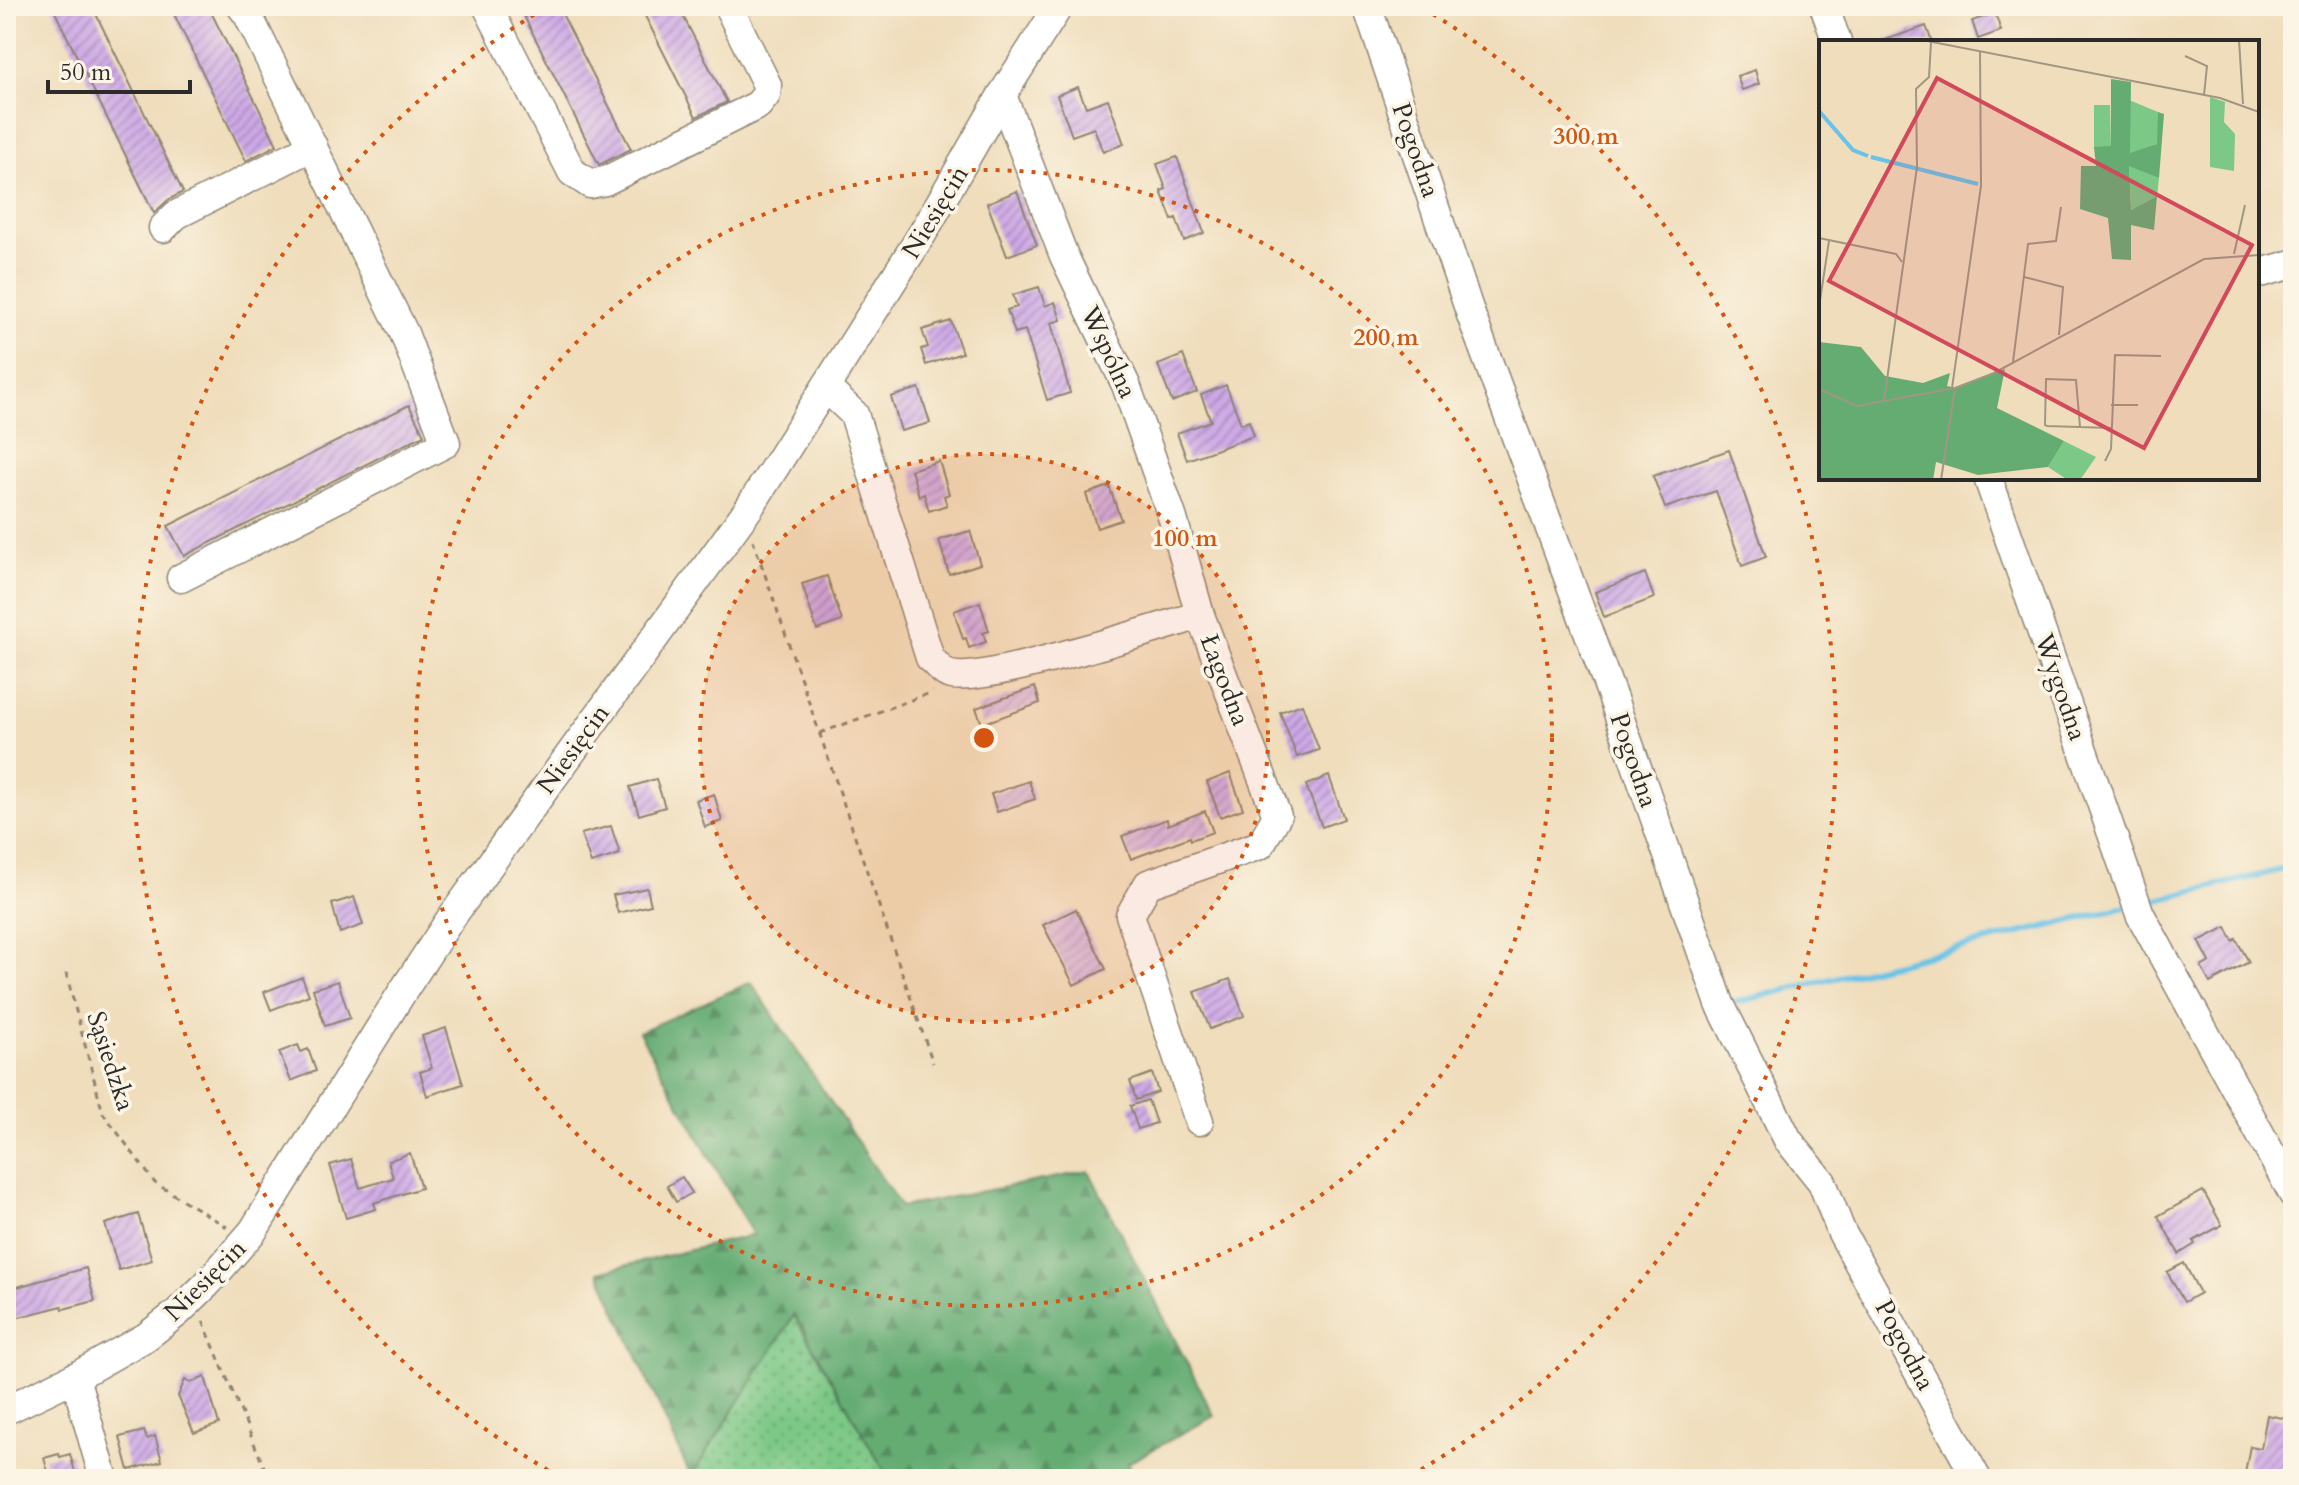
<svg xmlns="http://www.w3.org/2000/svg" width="2299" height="1485" viewBox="0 0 2299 1485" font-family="Cardo,serif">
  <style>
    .grass { fill: url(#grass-dots); stroke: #547a58; stroke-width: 2 }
    .forest { fill: url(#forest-firs); stroke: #486c4f; stroke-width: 2 }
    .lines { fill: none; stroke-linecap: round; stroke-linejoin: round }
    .stream { stroke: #69c2e7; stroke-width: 6 }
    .building { fill: url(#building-hatch) }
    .minor-casing { stroke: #8d8473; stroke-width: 31 }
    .path { stroke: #8d8473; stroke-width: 3; stroke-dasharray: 6 6; stroke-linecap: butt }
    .minor { stroke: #fff; stroke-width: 28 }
    .ring { fill: none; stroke: #d5540f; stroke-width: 4; stroke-dasharray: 4 8 }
    .labels { text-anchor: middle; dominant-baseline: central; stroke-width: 7; stroke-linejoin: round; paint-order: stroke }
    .street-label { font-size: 26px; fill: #2b2b2b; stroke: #fcf5e5 }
    .inset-river { fill: none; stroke: #69c2e7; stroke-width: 4 }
    .inset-road { fill: none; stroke: #a19681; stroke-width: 2 }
    .view { fill: #d1495b; fill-opacity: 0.15; stroke: #d1495b; stroke-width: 4 }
    .inset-edge { fill: none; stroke: #2b2b2b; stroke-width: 4 }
    .centre { fill: #d5540f; stroke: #fcf5e5; stroke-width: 4 }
    .ring-label { font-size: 24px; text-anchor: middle; font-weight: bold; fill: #d5540f; stroke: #fcf5e5; stroke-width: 7; stroke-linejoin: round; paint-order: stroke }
  </style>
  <defs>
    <pattern id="grass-dots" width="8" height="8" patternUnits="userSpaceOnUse" patternTransform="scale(2)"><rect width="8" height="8" fill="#7cc886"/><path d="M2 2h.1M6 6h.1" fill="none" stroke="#66a36e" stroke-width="1.8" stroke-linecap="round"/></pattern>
    <pattern id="forest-firs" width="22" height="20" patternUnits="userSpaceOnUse" patternTransform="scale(2)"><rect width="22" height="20" fill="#65ac73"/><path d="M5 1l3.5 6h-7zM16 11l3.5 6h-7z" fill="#538c5f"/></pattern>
    <pattern id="building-hatch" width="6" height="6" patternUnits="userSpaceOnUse" patternTransform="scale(2)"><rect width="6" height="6" fill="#cda8e6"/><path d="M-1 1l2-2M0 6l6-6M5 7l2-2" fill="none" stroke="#a789bb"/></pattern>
  </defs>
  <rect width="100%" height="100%" fill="#fcf5e5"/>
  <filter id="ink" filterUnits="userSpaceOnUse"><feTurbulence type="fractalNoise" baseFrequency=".0125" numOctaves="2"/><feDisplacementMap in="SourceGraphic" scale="16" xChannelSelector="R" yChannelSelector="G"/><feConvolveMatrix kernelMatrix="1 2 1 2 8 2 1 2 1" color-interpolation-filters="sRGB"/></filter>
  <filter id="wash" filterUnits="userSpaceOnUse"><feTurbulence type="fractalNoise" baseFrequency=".006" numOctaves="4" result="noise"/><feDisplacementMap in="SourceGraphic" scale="32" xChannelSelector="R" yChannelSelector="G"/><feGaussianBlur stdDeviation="1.8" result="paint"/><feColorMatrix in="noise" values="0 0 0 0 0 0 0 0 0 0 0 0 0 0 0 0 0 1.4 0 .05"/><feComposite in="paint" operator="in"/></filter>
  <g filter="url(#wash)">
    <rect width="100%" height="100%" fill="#efddbb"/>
    <!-- grass -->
    <path class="grass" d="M794 1315 889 1479H691V1477Z"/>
    <!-- forest -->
    <path class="forest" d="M751 982 901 1207 1089 1171 1214 1416 1128 1463 1137 1479H889L794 1315 691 1477 599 1272 753 1235 639 1032Z"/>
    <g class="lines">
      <!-- stream -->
      <g class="stream">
        <path d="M2145 903 2293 867"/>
        <path d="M1737 1002 2130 906"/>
      </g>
    </g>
    <g id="blocks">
      <!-- building -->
      <g class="building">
        <path d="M52 6H92L183 192 168 200 154 213Z"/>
        <path d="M170 6H208L277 145 246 161Z"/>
        <path d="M519 6H558L631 149 599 165Z"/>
        <path d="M640 6H678L727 102 696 117Z"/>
        <path d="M1995 13 2001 31 1978 39 1972 21Z"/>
        <path d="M1926 26 1932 42H1886L1885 40Z"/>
        <path d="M1755 70 1759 84 1742 90 1737 76Z"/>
        <path d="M1078 87 1086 107 1108 99 1124 144 1103 152 1094 128 1072 136 1057 95Z"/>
        <path d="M1177 157 1204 233 1184 241 1176 218 1172 220 1161 191 1166 189 1157 164Z"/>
        <path d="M1017 191 1037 245 1007 256 987 203Z"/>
        <path d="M1039 287 1045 306 1055 302 1061 320 1051 323 1070 393 1047 400 1025 330 1015 333 1007 310 1017 307 1013 295Z"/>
        <path d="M951 321 962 353 926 365 921 349 928 347 922 330Z"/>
        <path d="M1183 355 1197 392 1172 402 1158 365Z"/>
        <path d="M1226 385 1241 424 1249 421 1254 436 1187 460 1177 433 1211 421 1201 395Z"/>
        <path d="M919 388 930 423 901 431 891 397Z"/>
        <path d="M409 405 424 435 184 556 168 526Z"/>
        <path d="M1729 450 1766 557 1742 566 1716 491 1665 508 1653 476Z"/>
        <path d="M939 461 949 494 944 496 947 505 929 511 924 494 919 496 911 470Z"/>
        <path d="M1109 486 1121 520 1097 528 1086 494Z"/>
        <path d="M970 531 980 564 949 574 939 540Z"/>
        <path d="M1645 573 1654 598 1604 617 1595 592Z"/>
        <path d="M827 576 842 621 817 630 802 584Z"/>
        <path d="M980 602 989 631 983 633 986 642 969 648 966 638 963 639 954 611Z"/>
        <path d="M1035 687 1040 703 982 724 976 708Z"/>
        <path d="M1302 704 1319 750 1297 757 1280 712Z"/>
        <path d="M1230 773 1243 809 1220 817 1207 782Z"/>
        <path d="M1329 776 1344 819 1322 827 1306 785Z"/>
        <path d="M656 779 665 807 639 815 630 787Z"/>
        <path d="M1029 781 1035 799 997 812 991 794Z"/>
        <path d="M714 794 722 821 705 827 696 800Z"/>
        <path d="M1205 811 1213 832 1191 840 1190 837 1131 859 1122 836 1167 819 1168 825Z"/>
        <path d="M611 826 620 854 591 863 581 834Z"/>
        <path d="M647 888 651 905 618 913 613 895Z"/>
        <path d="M354 897 363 925 340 933 332 904Z"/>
        <path d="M1076 909 1106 969 1074 985 1043 925Z"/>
        <path d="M2226 927 2233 941 2236 939 2249 962 2210 983 2201 967 2210 962 2199 941Z"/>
        <path d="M302 977 309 995 271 1010 264 992Z"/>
        <path d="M1230 979 1244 1016 1210 1029 1195 992Z"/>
        <path d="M338 981 350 1018 325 1026 313 989Z"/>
        <path d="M446 1028 463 1084 427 1096 420 1072 432 1068 422 1036Z"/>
        <path d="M298 1045 301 1052 308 1049 316 1071 291 1081 279 1052Z"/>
        <path d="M1152 1073 1158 1092 1136 1100 1130 1081Z"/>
        <path d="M1148 1100 1156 1123 1138 1129 1130 1106Z"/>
        <path d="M410 1153 421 1188 374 1203 376 1209 346 1218 330 1165 351 1159 360 1188 393 1178 388 1161Z"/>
        <path d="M682 1177 692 1193 676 1202 667 1186Z"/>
        <path d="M2203 1191 2222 1225 2193 1241 2195 1244 2179 1254 2158 1216Z"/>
        <path d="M138 1214 152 1260 119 1270 105 1224Z"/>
        <path d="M2184 1263 2200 1293 2184 1302 2167 1272Z"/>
        <path d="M86 1268 95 1301 63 1309 62 1306 8 1320 6 1290Z"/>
        <path d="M205 1377 219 1424 194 1433 178 1396 185 1380 190 1383Z"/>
        <path d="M2267 1415 2293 1420 2290 1453H2293V1479H2244L2250 1446 2261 1448Z"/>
        <path d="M144 1431 147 1439 155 1436 162 1461 129 1470 120 1437Z"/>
        <path d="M59 1454 60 1457 70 1454 77 1479H50L44 1458Z"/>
      </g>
    </g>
  </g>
  <g filter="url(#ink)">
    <use href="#blocks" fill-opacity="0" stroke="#8d8473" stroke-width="2"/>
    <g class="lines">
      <!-- minor casing -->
      <g class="minor-casing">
        <g id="minor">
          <path d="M487 6 572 172 590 184 605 181 758 105 766 95 767 85 728 6"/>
          <path d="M1367 6 1471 315 1612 696 1720 1004 1788 1140 1822 1182 1841 1231 1977 1479"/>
          <path d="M1824 6 1837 42"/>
          <path d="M1002 95 1064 256 1126 385 1173 519 1200 615 1277 816 1260 845 1148 884 1130 915 1199 1121"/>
          <path d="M163 228 176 215 313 146"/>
          <path d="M2257 274 2293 264"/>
          <path d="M826 388 854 414 930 658C935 663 942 672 948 674 977 686 1160 627 1200 615"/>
          <path d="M1988 478 2140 914 2293 1194"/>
          <path d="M181 578 446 443 404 333 248 15 241 6"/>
          <path d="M75 1377 104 1479"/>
          <path d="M6 1410 75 1377 146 1337 177 1313 206 1285 253 1231 403 991 451 918 749 508 921 236 1002 95 1059 6"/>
        </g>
      </g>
      <!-- path -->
      <g class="path">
        <path d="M1023 6 1025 14"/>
        <path d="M753 540 933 1063"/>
        <path d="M820 733 933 692"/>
        <path d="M66 973 103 1113 155 1183 227 1227"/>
        <path d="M203 1321 269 1479"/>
      </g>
      <!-- minor -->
      <use href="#minor" class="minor"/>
    </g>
  </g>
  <!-- distance rings -->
  <circle cx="984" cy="738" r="284" fill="#d5540f" fill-opacity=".12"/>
  <g class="ring">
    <circle cx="984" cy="738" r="284"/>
    <circle cx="984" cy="738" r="568"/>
    <path d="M558 1476A852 852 0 0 1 545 8M1423 8A852 852 0 0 1 1410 1476"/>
  </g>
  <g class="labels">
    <!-- street labels -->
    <g class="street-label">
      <text transform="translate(1416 150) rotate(71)">Pogodna</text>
      <text transform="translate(935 212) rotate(-59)">Niesięcin</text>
      <text transform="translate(1109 352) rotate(65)">Wspólna</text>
      <text transform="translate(1225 680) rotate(69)">Łagodna</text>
      <text transform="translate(2061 687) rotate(71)">Wygodna</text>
      <text transform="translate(573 749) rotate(-54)">Niesięcin</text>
      <text transform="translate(1634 760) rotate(71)">Pogodna</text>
      <text transform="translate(111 1061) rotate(72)">Sąsiedzka</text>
      <text transform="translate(205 1280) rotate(-45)">Niesięcin</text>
      <text transform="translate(1905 1345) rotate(62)">Pogodna</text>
    </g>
  </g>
  <!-- overview -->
  <g transform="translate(1819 40)">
    <rect width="440" height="440" fill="#efddbb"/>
    <path d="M391 57 406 62 405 82 416 94 415 131 391 127ZM310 60 339 72V103L328 110 311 113ZM275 65H291L292 107H275ZM310 125 340 138 338 156 312 170ZM245 401 277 417 261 440H249L229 427Z" fill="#7cc886"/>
    <path d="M292 39 312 42 311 113 338 104 339 72 345 74 340 138 310 126 312 170 338 156 335 190 312 185V220L293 219 289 178 261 169 262 126H277L275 107 292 106ZM0 302 42 307 66 336 104 343 131 333 128 346 138 348 186 329 178 368 245 401 229 427 159 435 117 422 114 440H0Z" fill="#65ac73"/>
    <path class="inset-river" d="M0 71 34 110 49 116M52 117 159 144"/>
    <path class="inset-road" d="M103 0 401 58 440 72M420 0 424 64M366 16 388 26 385 55M440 72V124M0 198 77 214 83 222M415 214 426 165M205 237 244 247 240 295M0 267 10 201M194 322 209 204 237 201 242 167M133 348 162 146 161 11M0 349 38 366 136 348 175 333 385 219 440 215M65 361 98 127 97 49 110 37 112 2M292 365H319M261 387 257 340 227 339 226 385 228 386 292 388M286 421 292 409 296 315 342 316M122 440 136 348"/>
    <path class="view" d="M118 38 433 205 325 408 10 241Z"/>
    <rect width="440" height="440" class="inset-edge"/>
  </g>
  <circle cx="984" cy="738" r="12" class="centre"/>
  <g class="ring-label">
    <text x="1586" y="144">300 m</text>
    <text x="1386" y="345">200 m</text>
    <text x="1185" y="546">100 m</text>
  </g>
  <!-- margin -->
  <rect width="2299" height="1485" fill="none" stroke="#fcf5e5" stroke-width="32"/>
  <!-- scale -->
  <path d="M48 80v12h142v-12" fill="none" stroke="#2b2b2b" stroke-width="4"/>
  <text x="60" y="80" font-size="24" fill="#2b2b2b" stroke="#fcf5e5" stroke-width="6" paint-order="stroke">50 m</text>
</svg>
